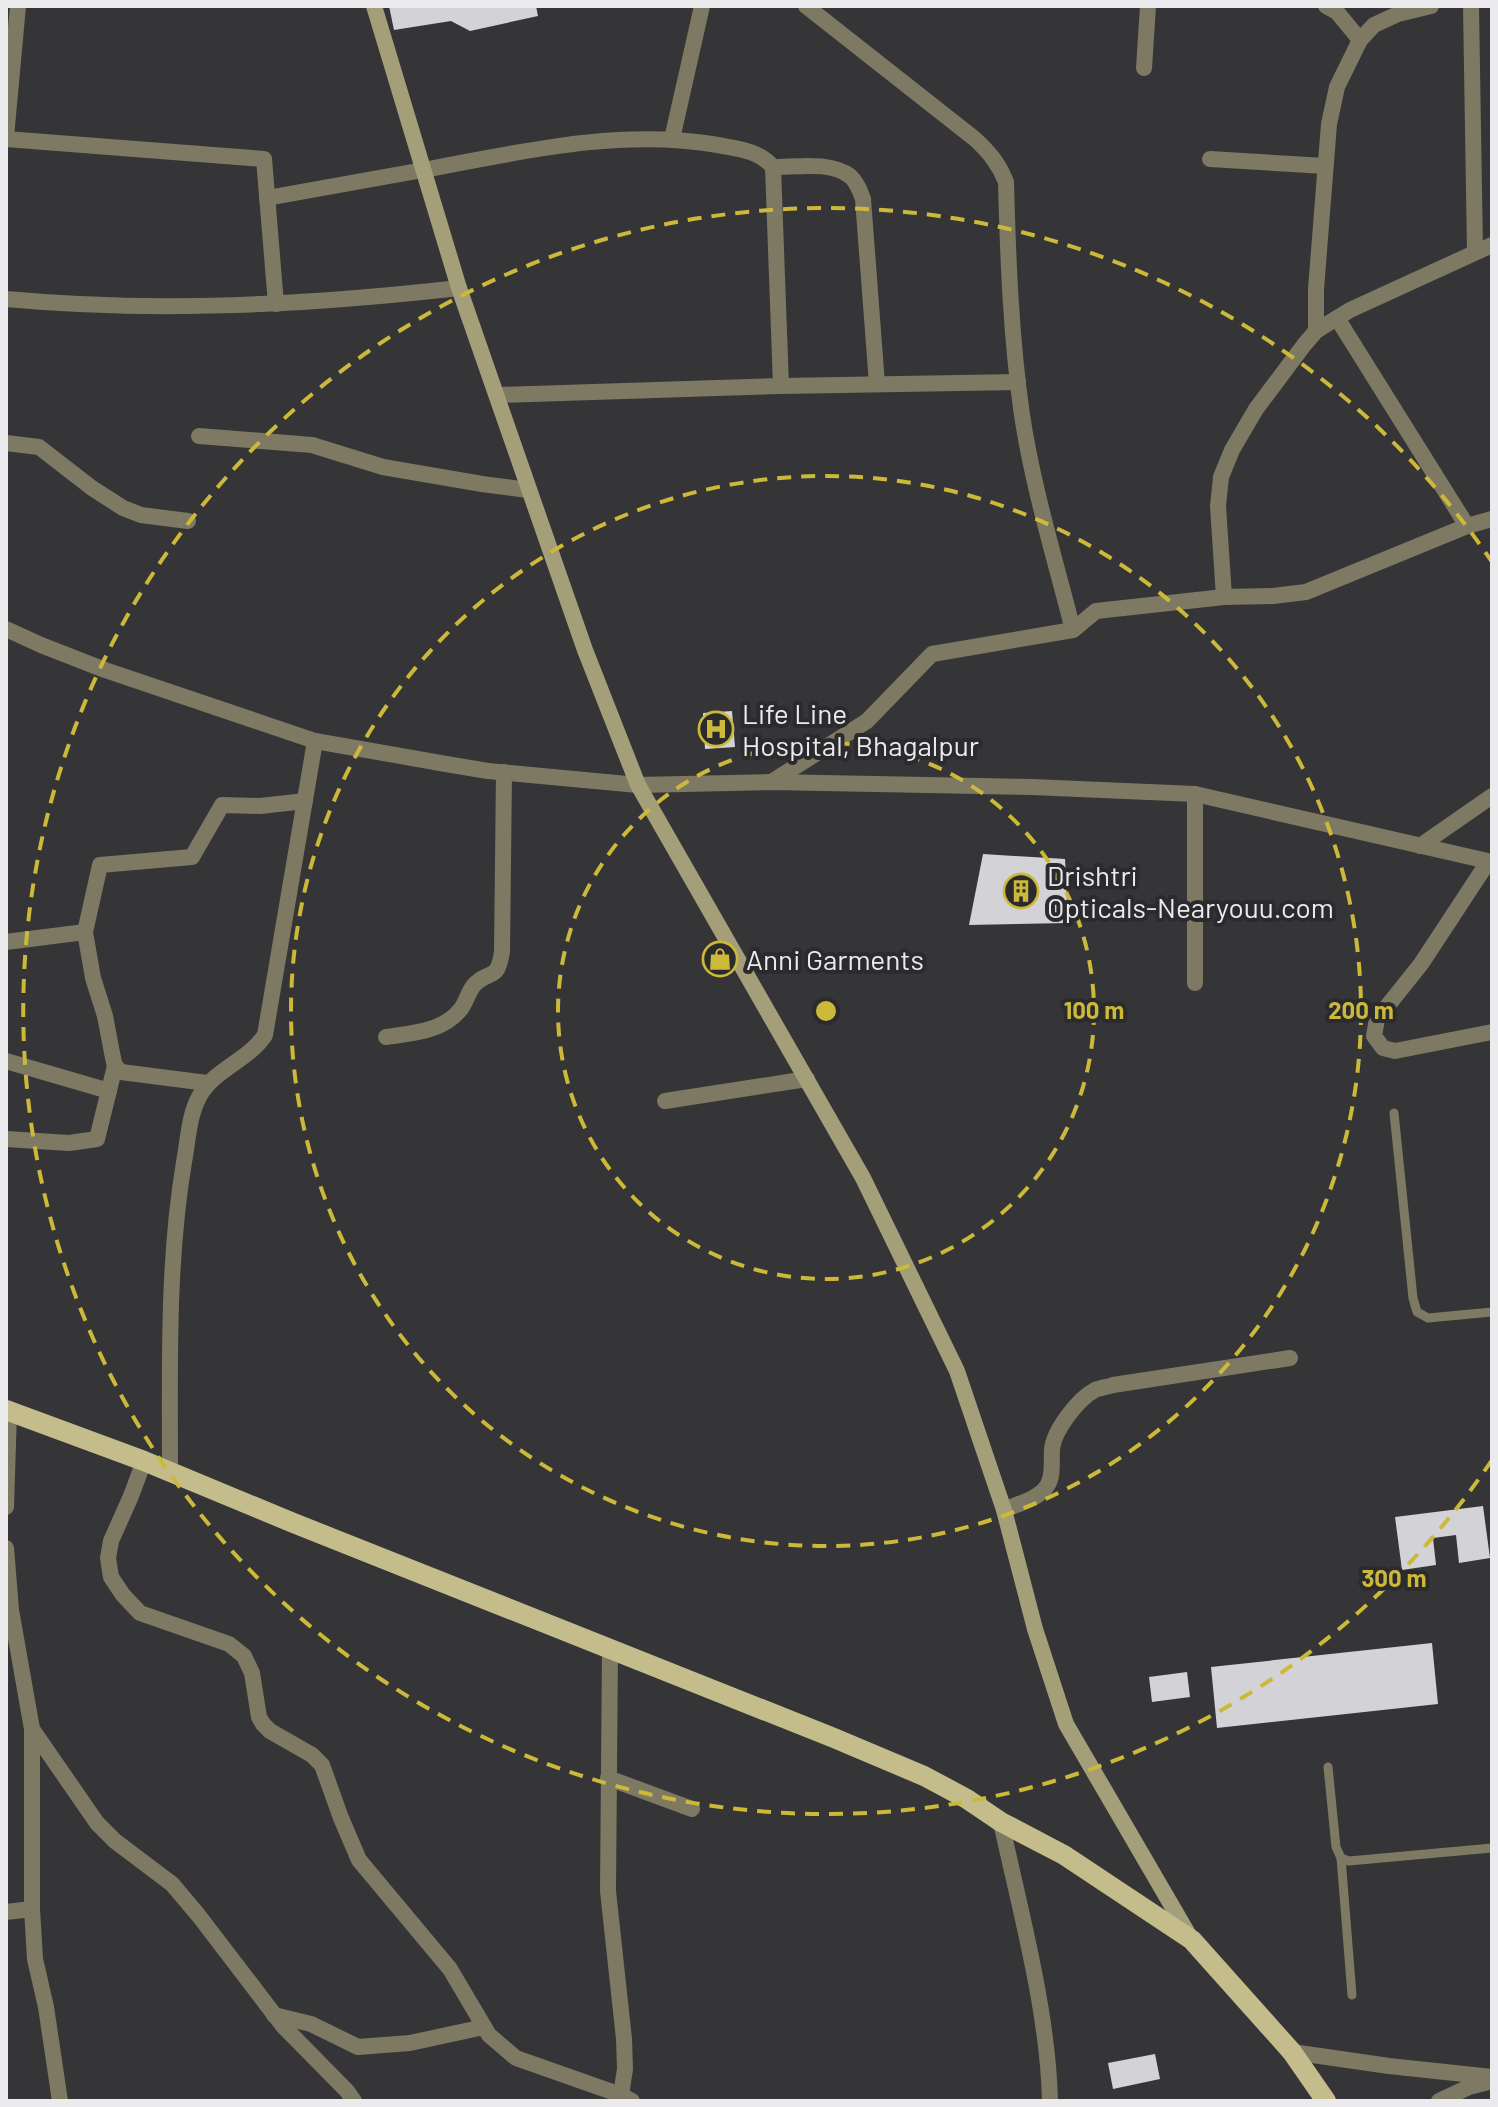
<svg xmlns="http://www.w3.org/2000/svg" width="1498" height="2107" viewBox="0 0 1498 2107" font-family="Barlow,sans-serif">
  <style>
    .building { fill: #d3d3d7 }
    .lines { fill: none; stroke-linecap: round; stroke-linejoin: round }
    .service { stroke: #7d7962; stroke-width: 9 }
    .minor { stroke: #7d7962; stroke-width: 16 }
    .tertiary { stroke: #7d7962; stroke-width: 16 }
    .secondary { stroke: #a59f79; stroke-width: 16 }
    .primary { stroke: #c4bd8b; stroke-width: 20 }
    .ring { fill: none; stroke: #ccb939; stroke-width: 4; stroke-dasharray: 14 10 }
    .labels { text-anchor: middle; dominant-baseline: central; stroke-width: 8; stroke-linejoin: round; paint-order: stroke }
    .poi-label { font-size: 28px; fill: #ebeaec; stroke: #2b2b2d; text-anchor: start }
    .centre { fill: #ccb939; stroke: #2b2b2d; stroke-width: 4 }
    .ring-label { font-size: 24px; text-anchor: middle; font-weight: bold; fill: #ccb939; stroke: #2b2b2d; stroke-width: 8; stroke-linejoin: round; paint-order: stroke }
  </style>
  <rect width="100%" height="100%" fill="#353538"/>
  <!-- building -->
  <g class="building">
    <path d="M389 6H536L538 16 470 31 451 21 394 30Z"/>
    <path d="M732 711 735 747 705 749 703 713Z"/>
    <path d="M983 854 1065 859 1068 923 969 925Z"/>
    <path d="M1483 1506 1490 1558 1459 1563 1456 1535 1433 1538 1436 1565 1402 1570 1395 1517Z"/>
    <path d="M1432 1643 1438 1704 1217 1728 1211 1667Z"/>
    <path d="M1187 1672 1190 1697 1152 1702 1149 1677Z"/>
    <path d="M1155 2054 1160 2079 1113 2089 1108 2063Z"/>
  </g>
  <g class="lines">
    <!-- service -->
    <g class="service">
      <path d="M1394 1113 1413 1298 1417 1312 1428 1318 1492 1312"/>
      <path d="M1328 1767 1336 1847 1341 1858 1349 1861 1492 1848"/>
      <path d="M1341 1858 1352 1995"/>
    </g>
    <!-- minor -->
    <g class="minor">
      <path d="M806 6 975 139C989 152 999 164 1006 182 1008 260 1011 338 1022 415 1033 488 1055 559 1073 630"/>
      <path d="M1326 6 1337 12 1360 40"/>
      <path d="M1471 6 1475 252"/>
      <path d="M1144 68 1148 6"/>
      <path d="M6 137 18 6"/>
      <path d="M6 139 264 159 276 304"/>
      <path d="M672 139 702 6"/>
      <path d="M1210 159 1325 166"/>
      <path d="M773 167C796 167 830 161 850 176 857 182 860 191 863 199L877 384"/>
      <path d="M267 198C319 189 371 179 423 170 520 152 619 128 718 145 739 149 758 150 773 167L781 386"/>
      <path d="M6 299C157 313 308 305 459 288"/>
      <path d="M1337 318 1467 526"/>
      <path d="M1316 331V289L1329 124 1337 87 1360 40 1374 25 1398 14 1431 6"/>
      <path d="M498 395 781 386 1018 382"/>
      <path d="M199 436 312 445 383 467 482 484 528 490"/>
      <path d="M6 443 39 447 92 488 123 508 141 515 188 521"/>
      <path d="M1224 597 1218 506 1221 477 1232 450 1256 409 1304 345 1316 331 1350 310 1492 245"/>
      <path d="M6 629 41 645 105 670 315 741 446 764 488 771 638 785 771 782 1032 787 1195 794 1492 862"/>
      <path d="M773 781 867 721 932 654 1073 630 1096 611 1224 597 1273 596 1306 592 1467 526 1492 519"/>
      <path d="M1195 794V983"/>
      <path d="M1420 846 1492 796"/>
      <path d="M1488 862 1421 964 1377 1019 1374 1036 1383 1048 1395 1051 1492 1032"/>
      <path d="M6 942 85 932"/>
      <path d="M386 1037C412 1033 442 1032 460 1010 467 1002 468 990 476 983 491 969 497 982 502 952L504 772"/>
      <path d="M6 1061 109 1091"/>
      <path d="M207 1083 121 1072 115 1066 113 1058 105 1016 93 978 85 932 100 865 192 857 222 805 260 806 305 801"/>
      <path d="M665 1101 807 1079"/>
      <path d="M6 1139 69 1143 97 1139 115 1066"/>
      <path d="M144 1461 131 1496 111 1541 108 1558 111 1577 123 1595 140 1613 229 1644 244 1656 252 1673 259 1717 263 1724 270 1731 312 1755 322 1765 341 1818 359 1860 450 1969 489 2035 516 2058 621 2095 632 2101"/>
      <path d="M170 1472C170 1368 167 1264 184 1162 188 1141 189 1115 199 1097 214 1069 248 1061 265 1035L315 741"/>
      <path d="M6 1507 9 1412"/>
      <path d="M1004 1510C1017 1504 1039 1499 1047 1486 1054 1476 1051 1461 1052 1449 1054 1430 1078 1399 1095 1390 1100 1388 1107 1387 1113 1385L1290 1358"/>
      <path d="M6 1548 11 1610 32 1729 97 1823 115 1841 172 1884 199 1916 283 2026 347 2091 354 2101"/>
      <path d="M610 1648 608 1891 624 2039 625 2069 621 2095"/>
      <path d="M32 1729V1909L35 1959 46 2007 60 2101"/>
      <path d="M608 1778 692 1809"/>
      <path d="M1001 1822C1020 1910 1048 2011 1050 2101"/>
      <path d="M6 1912 32 1909"/>
      <path d="M274 2015 311 2024 358 2047 410 2043 484 2027"/>
      <path d="M1439 2101 1469 2087 1492 2081"/>
    </g>
    <!-- tertiary -->
    <path class="tertiary" d="M1292 2052 1389 2066 1492 2077"/>
    <!-- secondary -->
    <path class="secondary" d="M374 6 459 288 585 650 638 785 863 1178 957 1371 1004 1510 1035 1629 1066 1724 1190 1937"/>
    <!-- primary -->
    <path class="primary" d="M6 1410 144 1461 291 1522 834 1738 924 1776 967 1799 1001 1822 1064 1855 1192 1940 1292 2052 1326 2101"/>
  </g>
  <!-- distance rings -->
  <g class="ring">
    <circle cx="826" cy="1011" r="268"/>
    <circle cx="826" cy="1011" r="535"/>
    <path d="M1492 1460A803 803 0 1 1 1492 562"/>
  </g>
  <!-- icons -->
  <defs>
    <g id="hospital-ring" transform="scale(1.8)"><circle r="9.5" fill="#2b2b2d" stroke="#ccb939" stroke-width="1.5"/><path d="M-5-5h3v3.5h4V-5h3V5h-3V1.5h-4V5h-3Z" fill="#ccb939"/></g>
    <g id="building-ring" transform="scale(1.8)"><circle r="9.5" fill="#2b2b2d" stroke="#ccb939" stroke-width="1.5"/><path d="M-4-6H4V6H1V3H-1V6H-4ZM-2.5-4.3h1.7v1.8h-1.7ZM.8-4.3h1.7v1.8H.8ZM-2.5-1h1.7V.8h-1.7ZM.8-1h1.7V.8H.8Z" fill="#ccb939"/></g>
    <g id="shop-ring" transform="scale(1.8)"><circle r="9.5" fill="#2b2b2d" stroke="#ccb939" stroke-width="1.5"/><path d="M-5-2.5h2.3a2.7 3.5 0 0 1 5.4 0H5L5.5 6h-11ZM-1.5-2.5h3a1.5 2.3 0 0 0-3 0Z" fill="#ccb939"/></g>
  </defs>
  <g fill-rule="evenodd">
    <use href="#hospital-ring" x="716" y="729"/>
    <use href="#building-ring" x="1021" y="891"/>
    <use href="#shop-ring" x="720" y="959"/>
  </g>
  <g class="labels">
    <!-- poi labels -->
    <g class="poi-label">
      <text x="742" y="713">Life Line<tspan x="742" dy="32">Hospital, Bhagalpur</tspan></text>
      <text x="1047" y="875">Drishtri<tspan x="1047" dy="32">Opticals-Nearyouu.com</tspan></text>
      <text x="746" y="959">Anni Garments</text>
    </g>
  </g>
  <circle cx="826" cy="1011" r="12" class="centre"/>
  <g class="ring-label">
    <text x="1094" y="1019">100 m</text>
    <text x="1361" y="1019">200 m</text>
    <text x="1394" y="1587">300 m</text>
  </g>
  <!-- border -->
  <rect width="1498" height="2107" fill="none" stroke="#ebeaec" stroke-width="16"/>
</svg>
